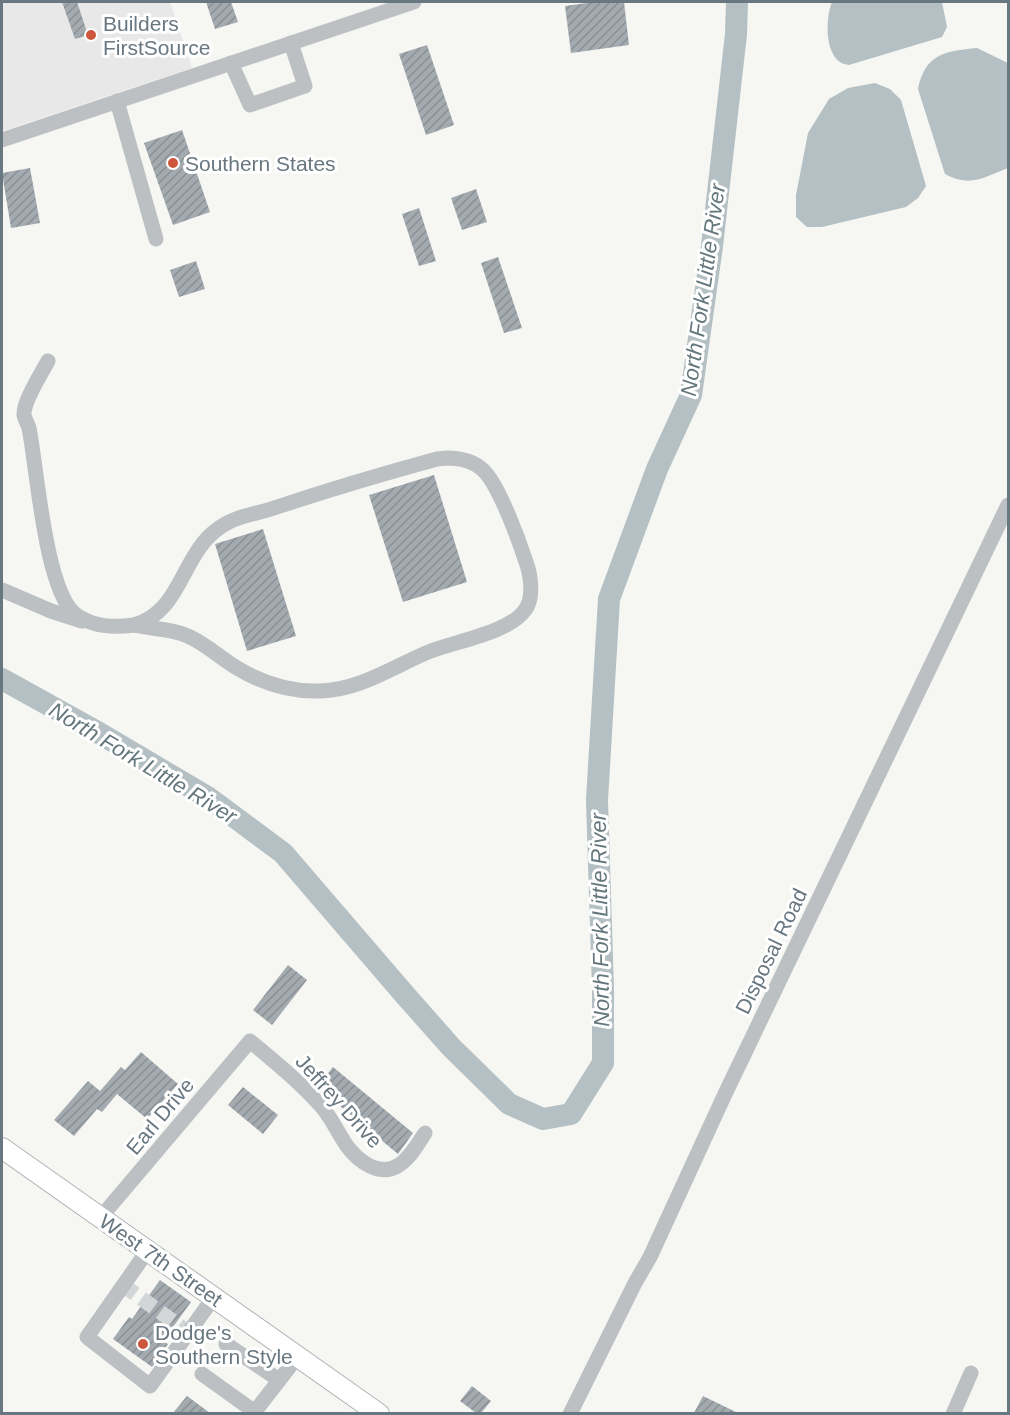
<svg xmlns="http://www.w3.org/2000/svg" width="1010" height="1415" viewBox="0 0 1010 1415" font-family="Arial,sans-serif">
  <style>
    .built { fill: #e7e8e7 }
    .water { fill: #b4c0c3 }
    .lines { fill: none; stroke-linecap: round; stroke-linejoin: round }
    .river { stroke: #b4c0c3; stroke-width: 22 }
    .building { fill: url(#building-hatch) }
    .minor-tunnel { stroke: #d3d6d6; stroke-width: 15; stroke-dasharray: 15 8; stroke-linecap: butt }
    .major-casing { stroke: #b0b4b7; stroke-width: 22 }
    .minor { stroke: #bcc0c3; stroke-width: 15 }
    .major { stroke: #fff; stroke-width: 20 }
    .poi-dot { fill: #ce563c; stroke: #fff; stroke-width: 2 }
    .labels { text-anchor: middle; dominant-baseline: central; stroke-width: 6; stroke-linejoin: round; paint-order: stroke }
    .poi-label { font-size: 21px; fill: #697781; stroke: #fff; text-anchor: start }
    .street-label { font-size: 21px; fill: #697781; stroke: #fff }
    .water-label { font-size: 22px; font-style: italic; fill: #64777d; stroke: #fff }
  </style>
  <defs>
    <pattern id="building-hatch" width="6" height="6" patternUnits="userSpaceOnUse" patternTransform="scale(1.5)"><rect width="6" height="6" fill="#a4abb0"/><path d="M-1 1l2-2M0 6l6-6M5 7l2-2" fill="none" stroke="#8a9095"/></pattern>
  </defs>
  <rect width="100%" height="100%" fill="#f6f6f3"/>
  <!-- built -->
  <path class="built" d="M2 2H170L192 68 2 131Z"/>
  <!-- water -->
  <g class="water">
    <path d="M832 2H942L947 27 942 37 849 65C846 64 842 64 840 62 824 51 826 16 832 2Z"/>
    <path d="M977 48 1008 63V168C984 177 971 188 945 174L918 89C925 54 945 51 977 48Z"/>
    <path d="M875 83 890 89 901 100 926 186 918 198 906 207 822 227H807L796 217V195L808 133 829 99 848 88Z"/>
  </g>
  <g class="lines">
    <!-- river -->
    <path class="river" d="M2 679 94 730 209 798 283 853 405 995 451 1047 509 1104 543 1119 571 1114 603 1063V990L597 800 609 599 657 469 691 395 712 246 736 34 737 2"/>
  </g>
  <!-- building -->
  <g class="building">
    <path d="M62 2H77L88 35 75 39Z"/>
    <path d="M206 2H231L238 22 215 29Z"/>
    <path d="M595 2H624L629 45 571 53 565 6Z"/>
    <path d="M427 45 454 125 426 135 399 54Z"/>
    <path d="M182 130 210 212 173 225 144 143Z"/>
    <path d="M30 168 40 223 11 228 2 173Z"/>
    <path d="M476 189 487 222 462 230 451 198Z"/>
    <path d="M419 208 436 261 419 266 402 214Z"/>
    <path d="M498 257 522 328 504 333 481 263Z"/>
    <path d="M196 261 205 289 179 297 170 270Z"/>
    <path d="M434 475 467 582 403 602 369 495Z"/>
    <path d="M263 529 296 636 247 651 215 544Z"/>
    <path d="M288 965 307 980 272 1025 253 1010Z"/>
    <path d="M141 1052 178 1084 147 1119 117 1094 102 1112 97 1109 74 1136 54 1120 88 1081 100 1091 121 1067 125 1070Z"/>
    <path d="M333 1067 413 1133 398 1154 317 1087Z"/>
    <path d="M243 1087 278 1115 263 1134 228 1105Z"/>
    <path d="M160 1280 191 1302 163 1341 168 1344 152 1367 113 1339 129 1317 132 1319Z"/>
    <path d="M472 1386 491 1401 481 1413H476L460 1401Z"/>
    <path d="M187 1396 210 1413H173Z"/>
    <path d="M703 1396 738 1413H694Z"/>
  </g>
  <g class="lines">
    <!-- minor-tunnel -->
    <path class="minor-tunnel" d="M123 1285 189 1333"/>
    <!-- major casing -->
    <g class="major-casing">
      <path id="major" d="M2 1148 379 1414"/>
    </g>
    <!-- minor -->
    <g class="minor">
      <path d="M231 63 250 105 305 86 291 43"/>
      <path d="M117 101 156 239"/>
      <path d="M2 140 414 2"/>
      <path d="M48 361C41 374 23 402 24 415 25 420 28 424 29 428 37 468 45 587 74 613 91 627 113 628 134 625"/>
      <path d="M447 458C461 458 474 461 484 471 499 486 519 540 526 562 531 575 534 599 525 610 508 634 453 641 426 653 391 668 359 690 320 691 290 692 262 683 237 668 222 659 208 646 192 638 175 629 153 629 134 625 182 612 181 554 219 528 235 516 256 514 274 508 328 490 382 474 437 459Z"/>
      <path d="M2 590 51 611 82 621"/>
      <path d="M101 1217 250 1041C275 1062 300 1082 322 1107 332 1119 338 1133 347 1146 358 1161 380 1178 399 1165 410 1158 418 1144 425 1133"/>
      <path d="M148 1250 87 1337 150 1386 214 1297"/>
      <path d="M226 1344 279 1380"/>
      <path d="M202 1374 255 1412"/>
      <path d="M253 1414 298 1356"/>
      <path d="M570 1414 635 1283 650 1257 725 1094 1008 505"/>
      <path d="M953 1414 971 1373"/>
    </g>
    <!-- major -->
    <use href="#major" class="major"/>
  </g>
  <!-- markers -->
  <g class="poi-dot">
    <circle cx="91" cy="35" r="6"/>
    <circle cx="173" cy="163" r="6"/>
    <circle cx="143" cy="1344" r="6"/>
  </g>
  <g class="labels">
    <!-- poi labels -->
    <g class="poi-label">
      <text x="103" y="23">Builders<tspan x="103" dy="24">FirstSource</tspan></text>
      <text x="185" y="163">Southern States</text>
      <text x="155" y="1332">Dodge's<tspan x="155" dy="24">Southern Style</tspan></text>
    </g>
    <!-- street labels -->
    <g class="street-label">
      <text transform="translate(771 951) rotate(-64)">Disposal Road</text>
      <text transform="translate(339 1101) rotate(48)">Jeffrey Drive</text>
      <text transform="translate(160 1116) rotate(-50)">Earl Drive</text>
      <text transform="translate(161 1260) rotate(35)">West 7th Street</text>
    </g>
    <!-- water labels -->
    <g class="water-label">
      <text transform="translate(703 290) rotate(-82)">North Fork Little River</text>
      <text transform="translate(143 763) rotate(31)">North Fork Little River</text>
      <text transform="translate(600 920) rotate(-91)">North Fork Little River</text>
    </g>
  </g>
  <!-- border -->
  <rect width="1010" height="1415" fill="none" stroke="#697781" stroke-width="6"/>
</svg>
